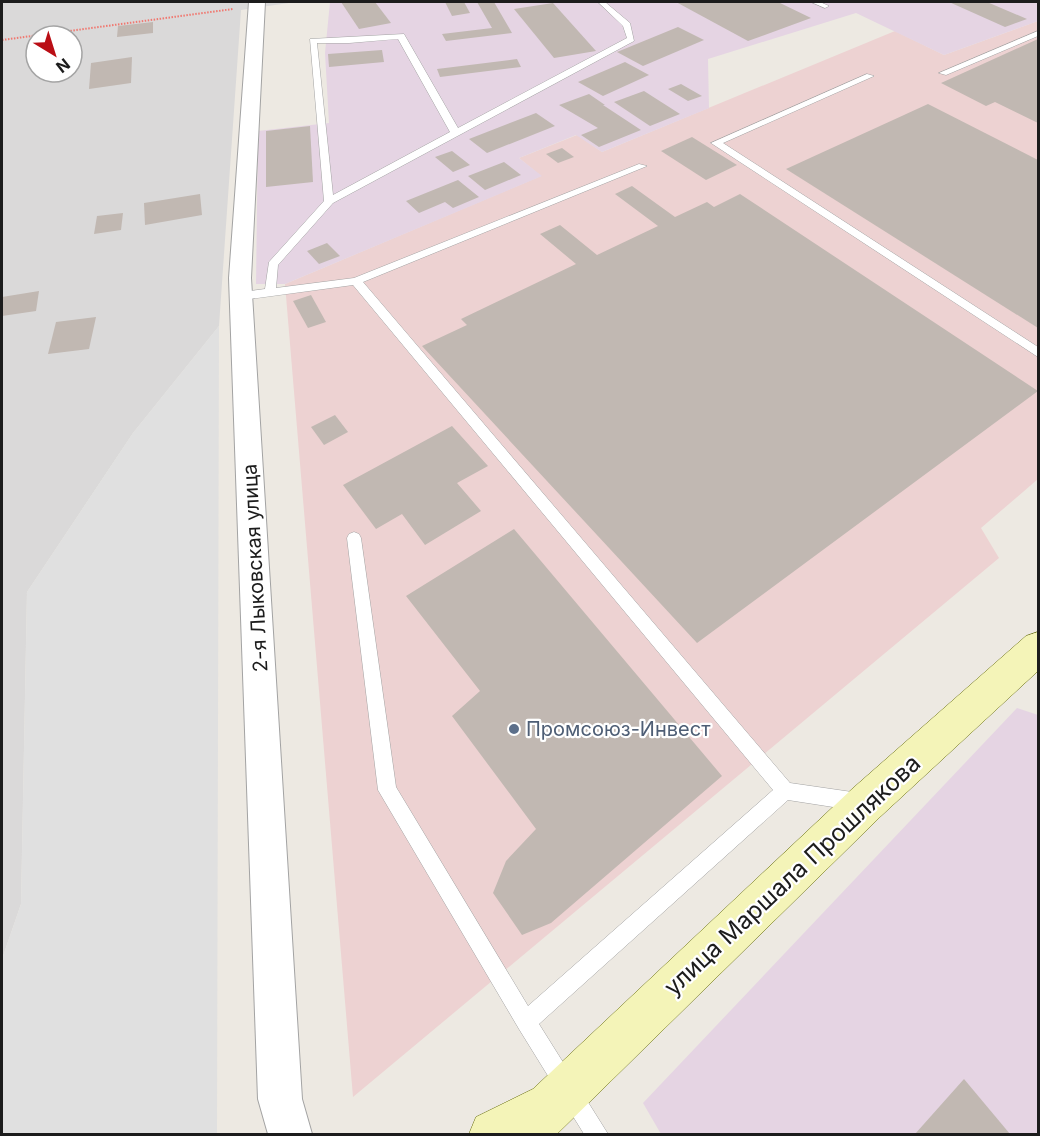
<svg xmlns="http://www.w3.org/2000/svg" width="1040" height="1136" viewBox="0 0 1040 1136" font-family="Inter,sans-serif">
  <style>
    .residential { fill: #dad9d9; fill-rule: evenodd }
    .commercial { fill: #edd2d2 }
    .industrial { fill: #e5d4e3 }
    .parking { fill: #e0e0e0 }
    .building { fill: #c1b8b2 }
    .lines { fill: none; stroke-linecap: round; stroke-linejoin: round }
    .lane-casing { stroke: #a3a3a3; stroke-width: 1 }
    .street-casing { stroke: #a3a3a3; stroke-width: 2 }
    .secondary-casing { stroke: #646a0c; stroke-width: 1 }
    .path { stroke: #f07870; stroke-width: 2; stroke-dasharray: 1.5 1.5; stroke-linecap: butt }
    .lane { fill: #fff; fill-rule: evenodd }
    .street { fill: #fff; fill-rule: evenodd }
    .secondary { fill: #f4f4b8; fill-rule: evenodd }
    .service-dot { fill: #5c6f8a; stroke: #fff; stroke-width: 2 }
    .labels { text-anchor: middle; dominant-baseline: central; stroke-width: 4.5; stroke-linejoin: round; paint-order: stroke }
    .street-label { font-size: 20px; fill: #1c1c1c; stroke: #fff }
    .service-label { font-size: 20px; fill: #4e5e75; stroke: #fff; text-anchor: start }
    .near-street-label { font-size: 24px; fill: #1c1c1c; stroke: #fff }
  </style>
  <rect width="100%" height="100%" fill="#ede9e2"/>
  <!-- residential -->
  <path class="residential" d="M2 2H296L241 10 219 326 133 433 27 592 21 904 2 959ZM36 36H72V72H36Z"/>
  <!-- commercial -->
  <path class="commercial" d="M1038 21V479L981 528 999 558 353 1097 285 284 541 176 519 158 577 135 602 152 895 31 944 55Z"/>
  <!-- industrial -->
  <g class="industrial">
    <path d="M330 2H1038V21L944 55 856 13 708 59 709 108 602 152 576 135 519 158 542 176 285 284H256L258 131 329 123 325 53Z"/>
    <path d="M1017 708 1038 715V1134H661L643 1103Z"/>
  </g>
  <!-- parking -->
  <path class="parking" d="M219 326 217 1134H2V959L21 904 27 592 133 433Z"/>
  <!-- building -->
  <g class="building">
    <path d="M341 2H375L391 23 359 29Z"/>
    <path d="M445 2H464L470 13 452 16Z"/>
    <path d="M477 2H494L512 33 446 41 442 34 492 28Z"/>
    <path d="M676 2H778L811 18 748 41Z"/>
    <path d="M949 2H987L1027 19 1005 27Z"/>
    <path d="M553 3 596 51 554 58 514 9Z"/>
    <path d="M153 22V33L117 37 118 26Z"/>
    <path d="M678 27 704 40 643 66 617 52Z"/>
    <path d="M1038 39V123L995 102 986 106 941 83Z"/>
    <path d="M382 50 384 62 329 67 328 54Z"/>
    <path d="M132 57 131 83 89 89 91 63Z"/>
    <path d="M517 59 521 67 440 77 437 69Z"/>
    <path d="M625 62 649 75 603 96 578 82Z"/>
    <path d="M681 84 702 96 688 101 668 89Z"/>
    <path d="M644 91 680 114 650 126 614 102Z"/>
    <path d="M589 94 605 105H603L641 130 599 147 581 135 598 128 559 105Z"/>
    <path d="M928 104 1038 160V328L786 169Z"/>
    <path d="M536 113 555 126 487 153 469 139Z"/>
    <path d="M310 126 313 182 266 187V131Z"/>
    <path d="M692 137 737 165 706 180 661 151Z"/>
    <path d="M562 148 574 157 558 163 546 154Z"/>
    <path d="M452 151 470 165 453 172 435 157Z"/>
    <path d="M504 162 521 175 485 190 468 176Z"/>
    <path d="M458 180 479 197 453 208 445 202 419 213 406 201Z"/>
    <path d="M632 186 675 217 707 202 714 207 740 194 1038 391 697 643 422 346 467 325 461 319 576 264 540 234 560 225 597 255 658 226 615 194Z"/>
    <path d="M200 194 202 215 145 225 144 203Z"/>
    <path d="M123 213 121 230 94 234 97 216Z"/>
    <path d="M327 243 340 256 319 264 307 251Z"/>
    <path d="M39 291 36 311 2 316V297Z"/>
    <path d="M311 295 326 322 308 328 293 301Z"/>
    <path d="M96 317 89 349 48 354 56 322Z"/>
    <path d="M335 415 348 432 324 445 311 427Z"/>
    <path d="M452 426 488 466 457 483 481 511 425 545 402 514 376 529 343 485Z"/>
    <path d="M514 529 722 776 551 923 522 935 493 893 506 861 536 829 452 716 480 691 406 596Z"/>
    <path d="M964 1079 1010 1134H915Z"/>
  </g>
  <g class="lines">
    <!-- lane casing -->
    <g class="lane-casing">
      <g id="lane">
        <path d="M598 2H605L630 23 634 41 333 203 278 265 276 288 354 278 639 164 647 166 363 282 790 783 859 793 865 796 868 802 865 808 859 811 788 800 539 1024 608 1134H584L519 1029 378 790 347 538 349 534 354 532 359 534 361 538 396 787 528 1006 773 790 353 285 242 300 236 296 242 292 265 289 269 262 324 201 310 39 404 34 458 128 627 38 623 26ZM398 39 450 132 333 195 317 43H349Z"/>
        <path d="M811 2H820L829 6 825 8Z"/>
        <path d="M1038 31V36L946 75 939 73Z"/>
        <path d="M867 74 874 76 723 143 1038 347V357L711 143Z"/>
      </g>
    </g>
    <!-- street casing -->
    <g class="street-casing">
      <path id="street" d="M249 2H265L251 278 302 1099 312 1134H268L258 1099 229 278Z"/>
    </g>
    <!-- secondary casing -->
    <g class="secondary-casing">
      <path id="secondary" d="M1038 632V671L880 817 557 1134H469L476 1117 533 1089 852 789 1026 636Z"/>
    </g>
    <!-- path -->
    <path class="path" d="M2 40 233 9"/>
    <!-- lane -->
    <use href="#lane" class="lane"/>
    <!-- street -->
    <use href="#street" class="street"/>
    <!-- secondary -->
    <use href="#secondary" class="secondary"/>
  </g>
  <!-- markers -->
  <circle class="service-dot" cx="514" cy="729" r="6"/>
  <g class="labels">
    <!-- street labels -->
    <g class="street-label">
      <text transform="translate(255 568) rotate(-93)">2-я Лыковская улица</text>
    </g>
    <!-- service labels -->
    <g class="service-label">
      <text x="526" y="729">Промсоюз-Инвест</text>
    </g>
    <!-- near-street labels -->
    <g class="near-street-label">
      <text transform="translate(792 875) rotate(-43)">улица Маршала Прошлякова</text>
    </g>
  </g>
  <!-- border -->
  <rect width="1040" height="1136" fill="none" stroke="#1c1c1c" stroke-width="6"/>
  <!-- north arrow -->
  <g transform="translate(54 54) rotate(142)"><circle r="28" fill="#ffffff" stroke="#a4a4a4" stroke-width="1.5"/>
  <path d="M0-4.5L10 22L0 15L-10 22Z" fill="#ba0e15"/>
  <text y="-9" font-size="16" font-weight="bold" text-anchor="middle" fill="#1c1c1c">N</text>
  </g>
</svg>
